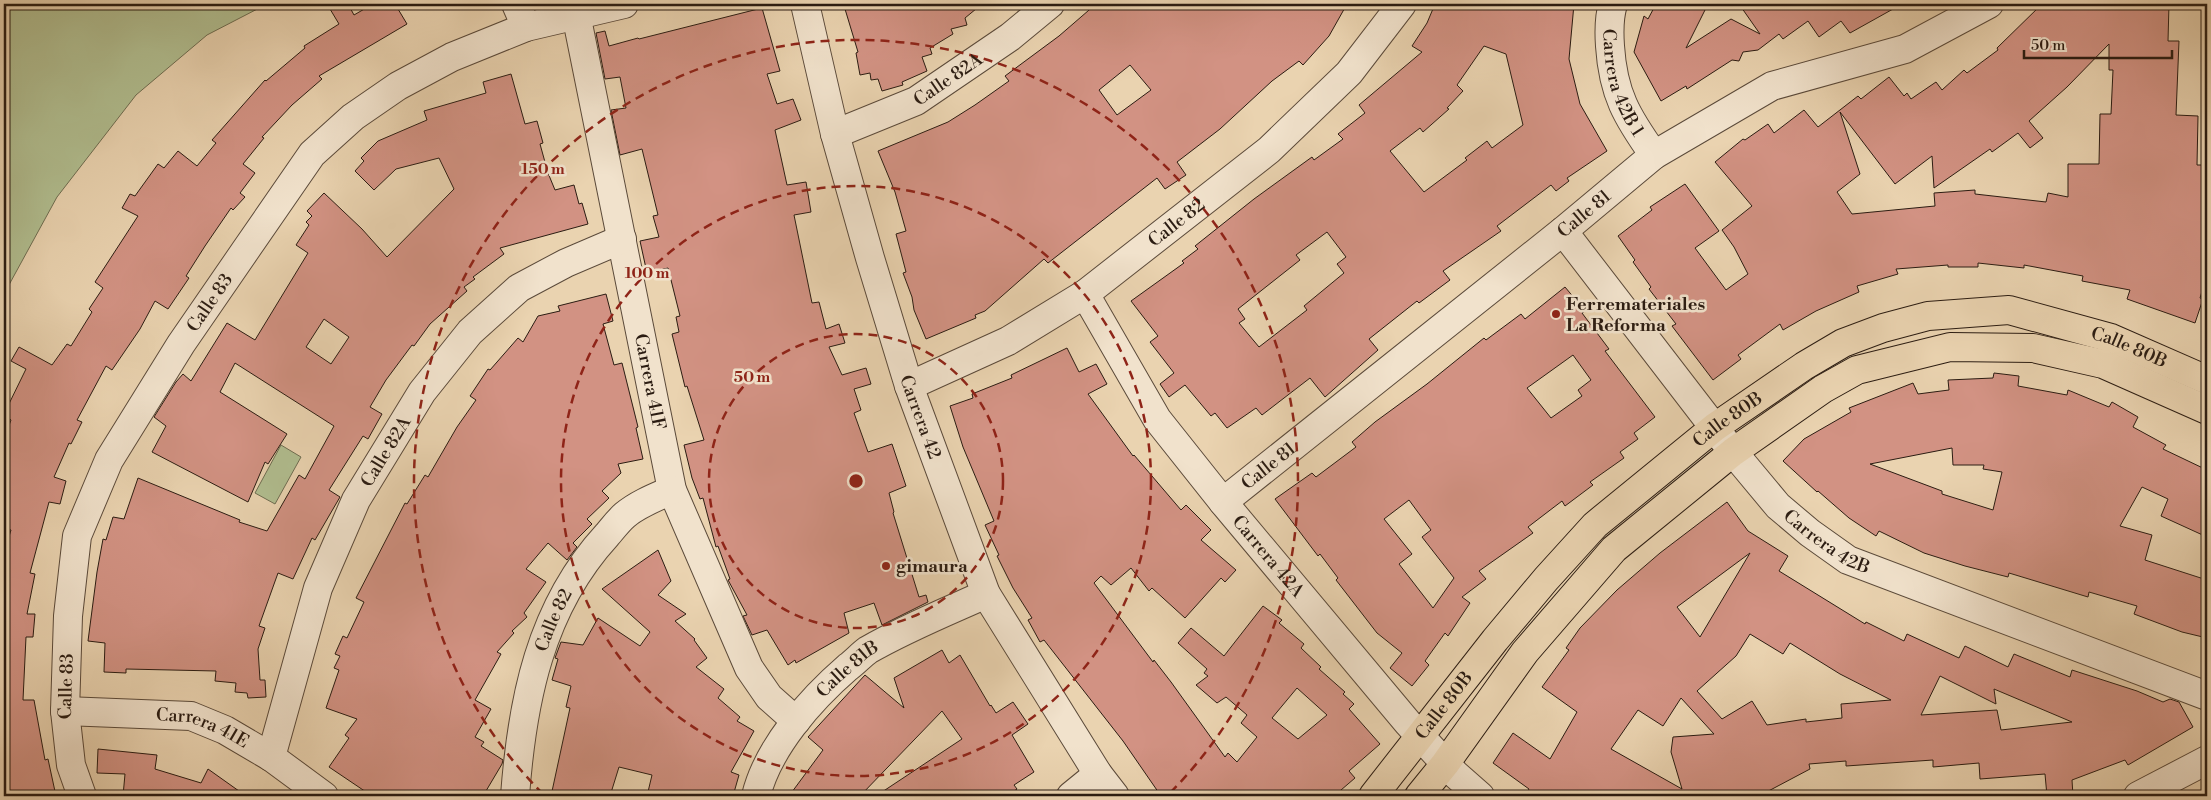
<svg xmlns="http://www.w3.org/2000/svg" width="2211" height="800" viewBox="0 0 2211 800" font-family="'Libre Bodoni',serif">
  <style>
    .grass { fill: #b1be90; stroke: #6e6d51 }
    .building { fill: #d29283; stroke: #2b1c12; fill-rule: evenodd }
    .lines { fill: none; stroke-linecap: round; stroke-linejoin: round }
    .minor-casing { stroke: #5b4a3a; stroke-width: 30 }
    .major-casing { stroke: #2b1c12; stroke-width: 30 }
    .minor { stroke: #f1e2cc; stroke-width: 28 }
    .major { stroke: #ead3b0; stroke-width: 28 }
    .ring { fill: none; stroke: #8f2418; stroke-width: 2.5; stroke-dasharray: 9 6 }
    .poi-dot { fill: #8f2418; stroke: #f1e2cc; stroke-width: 2 }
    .labels { text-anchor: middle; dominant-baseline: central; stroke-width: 5; stroke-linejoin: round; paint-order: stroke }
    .street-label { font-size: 18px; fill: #2b1c12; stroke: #f1e2cc }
    .poi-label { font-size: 18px; font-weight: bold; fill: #2b1c12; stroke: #f1e2cc; text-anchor: start }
    .centre { fill: #8f2418; stroke: #f1e2cc; stroke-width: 2.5 }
    .ring-label { font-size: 15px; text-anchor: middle; font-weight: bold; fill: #8f2418; stroke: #f1e2cc; stroke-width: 5; stroke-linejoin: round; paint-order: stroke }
  </style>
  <rect width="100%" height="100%" fill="#ead3b0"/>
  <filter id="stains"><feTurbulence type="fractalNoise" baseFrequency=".004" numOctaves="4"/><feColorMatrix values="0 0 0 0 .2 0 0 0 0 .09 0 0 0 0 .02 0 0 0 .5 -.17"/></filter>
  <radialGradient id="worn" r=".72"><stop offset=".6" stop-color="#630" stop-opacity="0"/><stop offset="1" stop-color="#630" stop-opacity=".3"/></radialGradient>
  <!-- grass -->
  <g class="grass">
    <path d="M4 4H267L207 35 136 95 57 197 4 294Z"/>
    <path d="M281 445 301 457 275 504 255 493Z"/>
  </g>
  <!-- building -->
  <g class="building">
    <path d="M327 4H348L354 15 373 4H395L407 24 319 76 322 79 292 105 262 137 264 138 243 164 255 173 240 193 245 197 233 210 231 208 205 246 186 276 189 278 168 309 155 301 140 329 112 370 106 366 77 420 82 422 71 444 69 443 54 477 66 481 60 504 49 502 30 573 35 574 27 614H35L33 637H26L23 700H34L45 760 48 759 56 796H4V553L11 530 4 528V513L9 491 4 489V469L9 451 4 449V439L11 420 4 414 26 369 11 361 19 347 52 365 67 344 71 346 92 312 89 309 103 288 95 282 138 216 122 208 130 194 135 196 158 164 164 168 178 151 197 166 216 143 212 140 265 80 266 81 305 48 304 46 339 24Z"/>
    <path d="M862 4H982L965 18 967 25 951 29 953 34 930 48 932 54 922 57 927 71 902 82 903 85 882 91 878 79 871 80 870 73 860 75 856 53 858 52 845 9Z"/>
    <path d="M1096 4H1347L1329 36 1303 65 1299 61 1272 81 1220 129 1177 162 1186 175 1165 189 1157 178 1048 263 1044 259 985 311 975 315 976 318 926 339 914 310 912 297 903 273 906 272 896 234 906 231 895 192 878 151 948 122 975 105 1009 81 1005 76 1059 36ZM1130 65 1151 90 1117 115 1099 90Z"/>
    <path d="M1435 4H1574L1569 59 1580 104 1607 151 1567 178 1569 181 1556 191 1551 185 1497 226 1501 231 1443 271 1450 280 1419 303 1417 301 1369 339 1378 350 1325 397 1310 378 1262 415 1256 408 1227 428 1215 413 1211 416 1185 385 1169 397 1160 384 1174 373 1150 342 1158 336 1131 301 1184 263 1182 261 1198 249 1195 246 1254 199 1312 157 1314 160 1343 139 1338 134 1365 113 1359 105 1422 52 1412 46 1427 23ZM1484 46 1506 54 1523 125 1492 148 1487 141 1465 158 1467 160 1424 192 1390 151 1420 128 1423 132 1449 109 1447 108 1463 91 1457 85ZM1327 232 1346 257 1337 264 1344 273 1304 306 1307 310 1259 347 1239 323 1245 319 1238 309 1300 260 1296 255Z"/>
    <path d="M1656 4H1708L1686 48 1731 19 1760 34 1739 4H1902L1850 33 1841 21 1819 37 1808 21 1783 39 1779 34 1758 50 1743 52 1739 61 1732 60 1687 89 1686 86 1661 101 1634 52 1644 16 1648 19Z"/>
    <path d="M2042 4H2169L2168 41H2179L2176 115 2198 116 2197 165H2207V275L2200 298 2203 299 2195 323 2127 299 2130 290 2082 281 2083 276 2024 265V268L1978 263V267H1948V265L1896 269 1898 274 1857 286 1859 292 1816 311 1783 330 1780 324 1738 355 1741 359 1713 380 1672 326 1676 324 1649 289 1651 287 1633 262 1635 260 1618 236 1652 210 1650 207 1685 184 1719 231 1695 248 1726 290 1748 274 1734 247 1722 230 1752 206 1715 162 1743 139 1745 140 1768 124 1774 133 1804 110 1818 127 1858 96 1861 99 1889 77 1904 96 1907 93 1911 99 1936 82 1942 90 1964 70 1967 73 1998 50 1997 48ZM2109 44V70H2113L2111 114H2100L2099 164H2068V197L2048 193 2046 202 1975 194V190L1934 193 1935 206 1852 214 1837 192 1860 174 1840 112 1895 184 1932 156 1934 188 1990 149 1992 152 2018 133 2030 148 2043 138 2029 121 2067 87Z"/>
    <path d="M762 8 780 71 767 74 777 104 793 99 801 120 775 130 787 185 806 182 811 212 794 215 812 303 819 302 826 329 839 324 845 343 829 347 842 375 866 368 871 384 854 389 861 410 854 413 868 452 892 444 906 486 889 493 894 512 893 513 919 597 926 595 928 602 882 625 874 603 844 613 849 633 796 663 795 660 788 665 767 630 752 635 743 616 747 615 728 580 730 579 718 546 716 547 703 498 700 499 692 478 684 445 704 440 687 386 685 387 672 334 679 332 676 317 680 316 668 268 647 273 640 241 659 237 653 216 658 215 642 149 620 155 611 110 626 108 620 77 605 79 596 33 605 31 609 46 638 38 639 39Z"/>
    <path d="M511 74 525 124 537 121 543 143 540 144 548 173 555 190 574 185 579 204 582 203 588 224 500 248 504 254 473 277 475 279 464 287 467 291 430 324 414 346 412 345 386 380 370 407 382 414 368 439 363 436 329 490 340 497 315 540 312 538 293 579 278 573 259 626 265 628 258 649 260 680H265L266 697 248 698 247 693 235 692 236 683 215 681 216 671 126 669V673L104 672 105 643 88 641 97 572 103 539 106 540 113 517 124 519 138 478 240 520 239 522 267 531 299 475 305 479 334 426 235 363 220 392 287 434 268 464 265 462 248 502 152 452 166 426 154 417 176 382 183 374 191 381 227 323 255 340 308 253 296 245 309 225 306 222 312 216 307 211 324 193 362 229 387 257 454 189 439 158 396 169 374 190 355 171 364 161 361 158 378 141 427 120 424 111 486 93 483 82ZM324 319 349 337 331 364 306 347Z"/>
    <path d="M1565 287 1585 311 1582 313 1609 349 1605 351 1655 417 1634 433 1638 439 1620 452 1624 458 1590 482 1593 485 1565 506 1562 501 1528 527 1533 533 1479 571 1486 579 1462 597 1470 603 1448 636 1445 633 1425 661 1429 665 1412 686 1390 668 1402 653 1377 633 1336 580 1338 578 1320 554 1318 556 1275 499 1312 473 1316 477 1356 447 1352 442 1375 422 1427 384 1484 338 1486 340 1521 314 1525 319ZM1573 355 1591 380 1578 390 1582 396 1551 418 1527 388ZM1409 500 1431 530 1422 537 1454 578 1433 608 1399 564 1412 554 1384 519Z"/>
    <path d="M606 294 613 321 603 324 614 365 622 363 638 427 636 428 643 459 618 464 621 473 602 491 609 498 587 519 592 524 573 543 577 547 567 560 548 543 526 569 546 582 524 613 527 617 512 631 514 633 497 652 501 654 475 700 491 709 475 737 484 742 481 746 503 760 502 764 483 796H372L329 767 349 738 345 735 357 719 326 708 339 670 334 668 340 656 335 654 343 636 347 638 364 602 356 598 405 503 407 504 425 475 428 477 457 427 476 400 470 396 488 369 490 370 518 338 523 342 538 316 560 311 558 306Z"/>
    <path d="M1067 348 1079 372 1096 364 1107 384 1088 394 1133 456 1134 455 1181 510 1186 505 1211 530 1201 540 1236 570 1225 582 1221 578 1185 618 1152 588 1149 591 1131 568 1111 585 1101 576 1094 583 1153 662 1154 660 1171 682 1225 757 1228 753 1237 762 1257 737 1241 723 1247 715 1226 697 1217 703 1196 685 1208 676 1204 673 1207 669 1178 643 1191 628 1224 656 1263 606 1282 620 1279 623 1304 644 1301 648 1321 667 1319 669 1345 692 1343 694 1354 704 1349 709 1380 744 1349 771 1355 778 1334 796H1161L1123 741 1044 640 1040 642 1028 620 1032 618 1013 588 997 556 999 555 985 525 994 521 963 447 950 406 973 398 972 394 1012 378 1011 375ZM1297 688 1327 715 1298 739 1272 718Z"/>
    <path d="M1994 373 2019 376 2018 386 2067 395 2068 390 2109 407 2112 402 2138 417 2133 427 2166 445 2163 449 2207 470V537L2161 516 2168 499 2142 487 2120 526 2152 535 2145 560 2207 580V638L2182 632 2134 614 2137 606 2089 592 2088 597 2009 573 2008 577 1965 566 1924 553 1879 531 1876 536 1849 518 1818 491 1817 492 1783 461 1804 439 1851 412 1849 408 1913 383 1918 394 1949 390 1948 380 1993 378ZM1952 448 1953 465H1984L1983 469 2002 472 1993 510 1942 494V491L1870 464Z"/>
    <path d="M1727 502 1748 531 1788 556 1779 571 1865 624 1866 622 1904 641 1907 634 1959 658 1965 646 2008 667 2014 654 2070 677 2072 670 2137 691 2163 702 2170 699 2179 702 2193 727 2128 765 2125 760 2072 780 2073 796H2047L2045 774 1980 779 1979 763 1933 767V760L1846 766V761L1809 764 1810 769 1759 796H1525L1529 789 1493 763 1513 733 1550 759 1577 712 1542 687 1569 650 1566 648 1580 628 1617 590 1660 553ZM1750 553 1700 637 1677 607ZM1750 634 1783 654 1790 643 1840 674 1891 700 1841 704 1842 718 1806 722V719L1767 725 1752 701 1722 719 1697 691 1736 656ZM1940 676 1996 704 1994 689 2072 722 2001 730 1997 710 1921 715ZM1681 698 1714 734 1673 737 1671 752 1682 789 1611 749 1638 710 1663 726Z"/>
    <path d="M658 550 671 581 658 595 686 614 675 621 695 639 694 640 707 658 696 667 724 689 718 698 740 717 737 721 754 731 731 772 739 775 733 796 712 791 711 796H647L652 775 619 767 610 796H551L570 708 566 707 571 686 552 680 558 659 555 658 561 642 583 645 598 618 640 646 650 632 602 589Z"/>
    <path d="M942 650 949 663 960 655 990 706 991 705 996 713 1013 702 1028 724 1012 735 1034 772 1014 785 1017 789 1007 796H876L962 739 942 711 860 796H789L823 750 808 737 865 675 904 708 894 678Z"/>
    <path d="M98 749 157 755 155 769 201 783 208 769 246 796H123L125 774 97 773Z"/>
  </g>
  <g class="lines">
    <!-- minor casing -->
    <g class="minor-casing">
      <g id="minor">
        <path d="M516 4 526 27"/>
        <path id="s1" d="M805 4 835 134 870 258 909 386 986 594 1098 774 1115 796"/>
        <path id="s2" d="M1613 4C1609 17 1609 32 1610 46 1613 94 1627 117 1654 155"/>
        <path id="s3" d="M576 14 672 490 749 668 769 697 796 721"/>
        <path id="s4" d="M835 134 916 101 1010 37 1050 4"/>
        <path id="s5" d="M1563 231 1733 452 1778 506 1810 533 1848 560 2207 696"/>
        <path id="s6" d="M1085 294 1157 419 1223 502 1408 723 1455 774 1480 796"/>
        <path id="s7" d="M909 386 1008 341 1085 294 1269 150 1349 73 1402 4"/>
        <path id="s8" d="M1223 502 1563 231 1654 155 1772 86 1905 49 1989 4"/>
        <path id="s9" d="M65 711 191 716 225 730 271 757 324 796"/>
        <path id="s10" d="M271 757 318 588 356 500 422 392 470 332 519 288 566 263 622 239"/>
        <path id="s11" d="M82 796 71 765 65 711 68 616 77 536 109 460 181 344 245 251 312 154 353 117 398 86 452 57 526 27 624 4"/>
        <path id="s12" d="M515 796C522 701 540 608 607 535 613 528 618 521 625 515 638 504 656 497 672 490"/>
        <path id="s13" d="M756 796C768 747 811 699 848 667 855 662 861 655 868 650 906 628 946 612 986 594"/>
        <path d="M1071 796 1098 774"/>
        <path d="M2138 796 2207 760"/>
      </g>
    </g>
    <!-- major casing -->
    <g class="major-casing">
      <g id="major">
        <path id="s14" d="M1373 796 1495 640 1546 579 1595 525 1715 427 1804 366 1843 343 1883 328 1928 316 2009 310 2111 338 2207 380"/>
        <path d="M1419 796 1445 764 1525 652 1614 549 1733 452 1823 389 1857 370 1950 347 2033 348 2103 364 2207 410"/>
      </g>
    </g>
    <!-- minor -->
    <use href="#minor" class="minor"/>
    <!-- major -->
    <use href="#major" class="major"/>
  </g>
  <!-- distance rings -->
  <g class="ring">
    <circle cx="856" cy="481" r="147"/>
    <circle cx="856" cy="481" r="295"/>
    <path d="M543 794A442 442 0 1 1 1169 794"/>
  </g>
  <!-- markers -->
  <g class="poi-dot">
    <circle cx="1556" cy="314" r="5"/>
    <circle cx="886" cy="566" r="5"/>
  </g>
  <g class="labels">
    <!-- street labels -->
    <g class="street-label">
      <text stroke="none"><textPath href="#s4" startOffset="126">Calle 82A</textPath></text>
      <text stroke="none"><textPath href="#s2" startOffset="81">Carrera 42B 1</textPath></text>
      <text stroke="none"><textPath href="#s8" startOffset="462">Calle 81</textPath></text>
      <text stroke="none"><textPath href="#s7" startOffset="315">Calle 82</textPath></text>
      <text stroke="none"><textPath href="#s11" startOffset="532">Calle 83</textPath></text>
      <text stroke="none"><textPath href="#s14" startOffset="955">Calle 80B</textPath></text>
      <text stroke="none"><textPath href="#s3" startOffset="375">Carrera 41F</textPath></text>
      <text stroke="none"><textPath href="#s1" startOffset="429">Carrera 42</textPath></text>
      <text stroke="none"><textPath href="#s14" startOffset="520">Calle 80B</textPath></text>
      <text stroke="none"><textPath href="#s10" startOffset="328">Calle 82A</textPath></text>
      <text stroke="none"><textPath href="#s8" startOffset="58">Calle 81</textPath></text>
      <text stroke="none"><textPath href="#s5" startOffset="410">Carrera 42B</textPath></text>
      <text stroke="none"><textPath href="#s6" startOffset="321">Carrera 42A</textPath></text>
      <text stroke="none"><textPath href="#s12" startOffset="181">Calle 82</textPath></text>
      <text stroke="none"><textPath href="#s13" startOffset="159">Calle 81B</textPath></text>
      <text stroke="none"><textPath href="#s11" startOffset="112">Calle 83</textPath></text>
      <text stroke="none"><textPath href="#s14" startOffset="115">Calle 80B</textPath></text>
      <text stroke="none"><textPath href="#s9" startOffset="140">Carrera 41E</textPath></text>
    </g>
    <!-- poi labels -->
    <g class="poi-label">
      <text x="1566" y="304">Ferremateriales<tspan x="1566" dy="21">La Reforma</tspan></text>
      <text x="896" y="566">gimaura</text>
    </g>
  </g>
  <circle cx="856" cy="481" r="8" class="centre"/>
  <g class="ring-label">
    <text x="543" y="174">150 m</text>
    <text x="647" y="278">100 m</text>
    <text x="752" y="382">50 m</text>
  </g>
  <!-- margin -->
  <rect width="2211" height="800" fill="none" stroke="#ead3b0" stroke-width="20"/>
  <rect x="5" y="5" width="2201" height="790" fill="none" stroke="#2b1c12" stroke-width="2.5"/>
  <rect x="10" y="10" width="2191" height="780" fill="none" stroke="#2b1c12"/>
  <!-- scale -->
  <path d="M2024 50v8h148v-8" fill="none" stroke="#2b1c12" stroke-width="2.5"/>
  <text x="2031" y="50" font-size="15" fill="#2b1c12" stroke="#f1e2cc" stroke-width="4" paint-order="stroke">50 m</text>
  <rect width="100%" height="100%" filter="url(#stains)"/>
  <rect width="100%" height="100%" fill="url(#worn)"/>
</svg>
